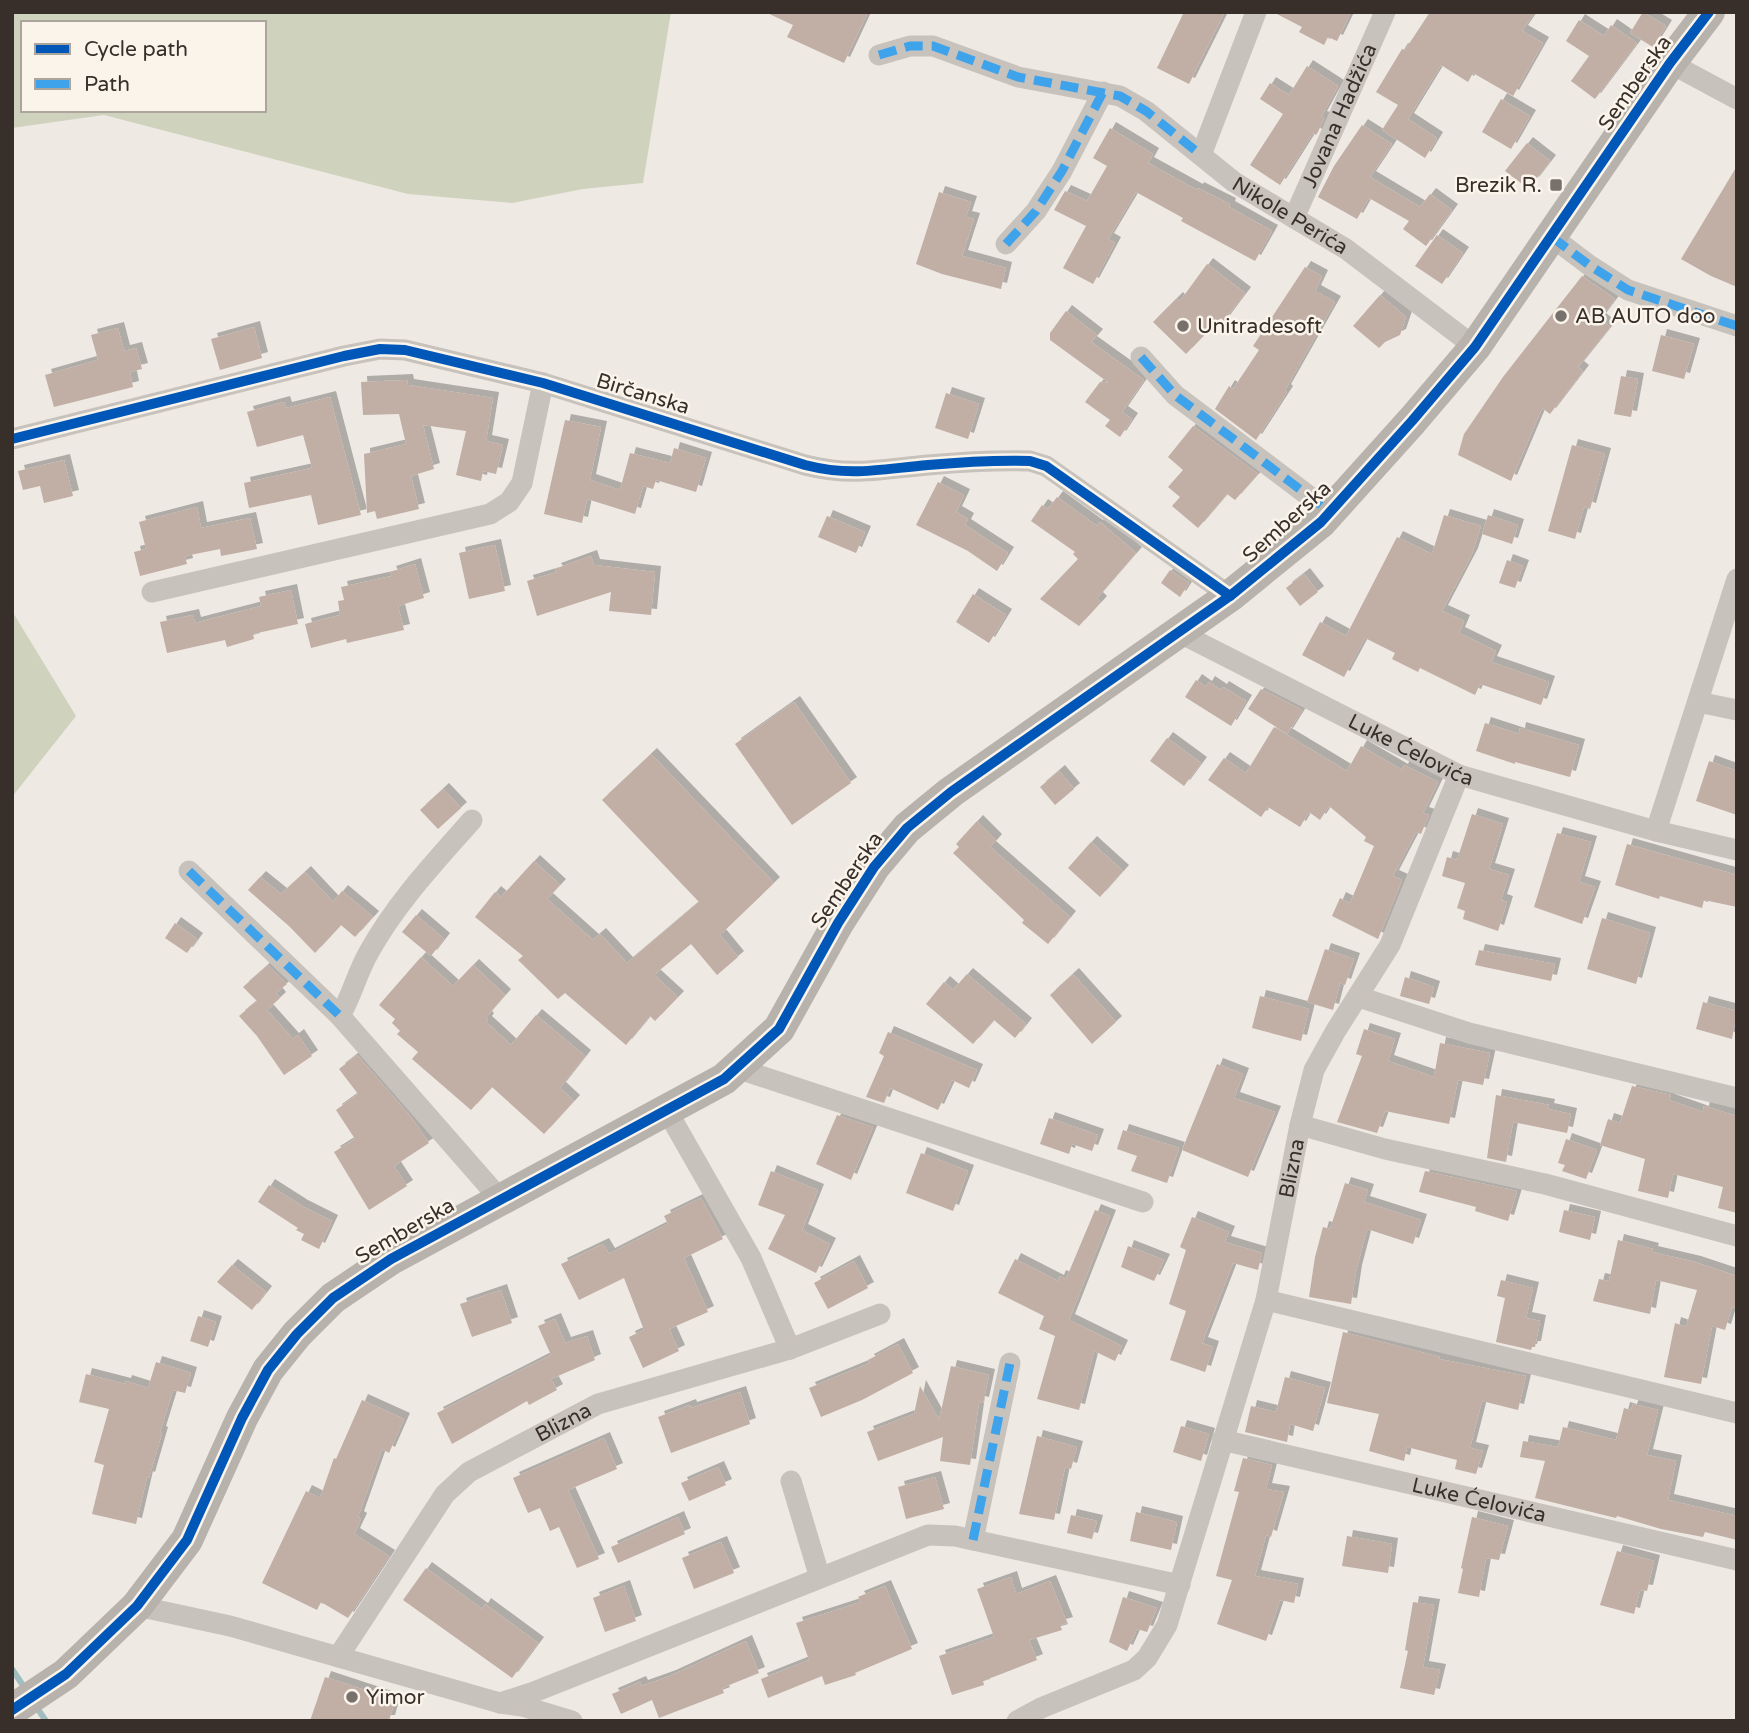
<svg xmlns="http://www.w3.org/2000/svg" width="1749" height="1733" viewBox="0 0 1749 1733" font-family="'Varela Round',sans-serif">
  <style>
    .green { fill: #cfd3be; fill-rule: evenodd }
    .lines { fill: none; stroke-linecap: round; stroke-linejoin: round }
    .stream { stroke: #a0bebf; stroke-width: 6 }
    .building { fill: #c1aea5; filter: url(#shadow) }
    .minor { stroke: #c8c2bc; stroke-width: 21 }
    .secondary { stroke: #b8b2ad; stroke-width: 32 }
    .quiet { stroke: #3fa3eb; stroke-width: 9; stroke-dasharray: 18 9; stroke-linecap: butt }
    .cycleway-casing { stroke: #faf4eb; stroke-width: 15 }
    .cycleway { stroke: #0057b8; stroke-width: 10 }
    .poi-dot { fill: #78706b; stroke: #faf4eb; stroke-width: 2.5 }
    .labels { text-anchor: middle; dominant-baseline: central; stroke-width: 5; stroke-linejoin: round; paint-order: stroke }
    .street-label { font-size: 21px; fill: #382f2a; stroke: #faf4eb }
    .poi-label { font-size: 21px; fill: #382f2a; stroke: #faf4eb; text-anchor: start }
  </style>
  <defs>
    <filter id="shadow"><feDropShadow dx="6" dy="-6" stdDeviation="0" flood-color="#0004"/></filter>
  </defs>
  <rect width="100%" height="100%" fill="#eee9e3"/>
  <!-- green -->
  <g class="green">
    <path d="M12 12H671L643 183 583 189 512 203 408 194 104 115 12 128ZM23 23H264V110H23Z"/>
    <path d="M12 611 76 716 12 797Z"/>
  </g>
  <g class="lines">
    <!-- stream -->
    <g class="stream">
      <path d="M12 1669 26 1690"/>
      <path d="M35 1705 46 1721"/>
    </g>
  </g>
  <!-- building -->
  <g class="building">
    <path d="M765 12H868L844 63 787 37 793 25Z"/>
    <path d="M1184 12H1225L1189 84 1157 68Z"/>
    <path d="M1273 12H1351L1337 41 1328 37 1324 45 1299 32 1302 27Z"/>
    <path d="M1430 12H1535L1522 31 1543 43 1513 96 1473 73 1468 82 1441 65 1408 119 1437 138 1425 158 1382 130 1398 105 1376 92 1402 49 1405 50Z"/>
    <path d="M1643 12 1666 26 1653 47 1630 33Z"/>
    <path d="M1579 20 1604 36 1611 25 1637 43 1595 99 1571 81 1589 56 1566 41Z"/>
    <path d="M1307 66 1338 86 1321 117 1324 118 1318 132 1316 135 1313 133 1280 185 1250 165 1283 114 1260 99 1270 83 1289 95Z"/>
    <path d="M1501 99 1530 116 1511 149 1482 132Z"/>
    <path d="M1362 125 1392 144 1370 177 1420 207 1430 194 1452 210 1426 246 1403 229 1409 221 1369 198 1357 219 1318 197 1334 166Z"/>
    <path d="M1110 128 1153 154 1148 163 1197 190 1198 188 1230 204 1229 207 1272 231 1255 261 1181 221 1183 218 1136 192 1108 239 1115 243 1093 284 1063 268 1086 226 1054 210 1065 191 1087 201 1107 166 1093 158Z"/>
    <path d="M1527 143 1550 161 1533 183 1527 179 1522 184 1505 171Z"/>
    <path d="M1737 166V287L1711 276 1681 259Z"/>
    <path d="M939 192 971 202 966 217 974 219 962 256 1006 268 1001 289 942 274 916 264Z"/>
    <path d="M1437 235 1463 253 1442 284 1415 266Z"/>
    <path d="M1207 264 1245 293 1224 321 1221 318 1186 354 1153 322 1177 298 1180 301Z"/>
    <path d="M1305 267 1322 276 1315 291 1335 302 1285 390 1287 392 1256 440 1215 409 1229 386 1233 389 1259 350 1253 346Z"/>
    <path d="M1582 276 1615 299 1600 319 1610 327 1578 367 1583 371 1550 414 1542 408 1511 481 1458 455 1464 434 1503 377Z"/>
    <path d="M1380 295 1406 317 1400 335 1385 342 1379 348 1353 326Z"/>
    <path d="M1066 311 1097 335 1091 342 1144 380 1122 412 1132 419 1120 437 1105 426 1110 420 1085 402 1100 382 1109 383 1050 340V333Z"/>
    <path d="M254 327 262 358 220 370 211 339Z"/>
    <path d="M118 328 124 351 136 348 142 369 130 372 133 387 54 407 45 375 98 360 91 335Z"/>
    <path d="M1661 335 1694 344 1684 379 1652 371Z"/>
    <path d="M1621 376 1638 379 1631 417 1614 414Z"/>
    <path d="M407 380 408 385 493 398 486 441 503 445 496 474 483 471 481 481 456 475 466 431 423 425 434 469 411 476 419 509 377 519 375 511 367 513 364 454 406 444 399 414 363 415 361 382Z"/>
    <path d="M946 393 979 404 968 439 935 428Z"/>
    <path d="M330 397 361 515 318 525 311 495 249 508 244 483 312 468 303 435 257 447 247 412 284 402 286 408Z"/>
    <path d="M565 420 601 427 590 480 620 490 630 453 670 463 674 448 706 458 696 492 656 480 653 489 643 486 635 514 587 499 582 523 544 514Z"/>
    <path d="M1193 426 1258 474 1235 500 1227 494 1198 528 1172 506 1180 497 1168 487 1183 470 1168 457Z"/>
    <path d="M1572 445 1605 454 1590 509 1584 507 1575 539 1548 531Z"/>
    <path d="M64 460 73 496 44 503 40 486 23 490 18 471Z"/>
    <path d="M938 482 964 495 956 512 968 519 965 525 1008 553 997 571 968 551 916 525Z"/>
    <path d="M1057 497 1097 526 1100 522 1136 553 1097 598 1101 602 1079 626 1040 599 1078 559 1073 554 1075 552 1031 521 1042 505 1048 509Z"/>
    <path d="M197 507 201 528 250 518 257 549 221 556 220 549 185 556 187 564 140 576 134 552 146 549 139 522Z"/>
    <path d="M1444 515 1481 526 1472 554 1442 611 1464 621 1459 633 1496 651 1491 662 1549 682 1541 705 1480 684 1475 695 1420 668 1418 672 1392 659 1395 653 1365 638 1344 677 1302 655 1320 622 1346 636 1397 537 1432 554Z"/>
    <path d="M1488 515 1518 525 1512 544 1482 534Z"/>
    <path d="M827 516 865 532 856 553 818 537Z"/>
    <path d="M495 545 505 591 469 599 459 553Z"/>
    <path d="M591 556 594 565 655 572 651 615 609 611 611 592 537 616 527 581 557 572 555 569Z"/>
    <path d="M1507 560 1523 566 1515 588 1499 583Z"/>
    <path d="M415 564 424 598 398 606 404 630 347 643 346 639 311 648 305 624 340 615 338 601 344 600 341 587 392 576 390 572Z"/>
    <path d="M1170 570 1189 583 1180 597 1161 583Z"/>
    <path d="M1304 574 1318 592 1300 606 1286 588Z"/>
    <path d="M291 590 298 624 253 634 254 639 227 647 225 640 167 653 160 622 193 615 195 623 261 606 259 597Z"/>
    <path d="M973 594 1006 615 989 643 956 622Z"/>
    <path d="M1196 680 1206 687 1209 682 1221 690 1223 687 1246 701 1231 726 1185 697Z"/>
    <path d="M1261 689 1302 710 1287 734 1248 709Z"/>
    <path d="M794 702 851 783 792 825 735 744Z"/>
    <path d="M1485 723 1519 734 1520 728 1579 745 1570 777 1515 762V764L1476 751Z"/>
    <path d="M1274 727 1347 771 1361 746 1402 770 1404 765 1438 782 1423 813 1429 815 1421 834 1416 832 1393 876 1402 880 1378 939 1332 916 1340 898 1350 903 1374 846 1364 841 1366 837 1329 806 1320 820 1309 812 1300 827 1268 807 1261 817 1208 780 1224 758 1246 773Z"/>
    <path d="M1167 738 1201 763 1184 786 1150 761Z"/>
    <path d="M651 754 774 883 720 935 738 957 717 975 691 944 654 975 678 997 655 1021 650 1016 626 1045 565 993 558 999 518 960 523 956 475 917 495 892 501 897 534 861 560 885 547 899 593 940 600 934 627 963 699 902 602 800Z"/>
    <path d="M1709 761 1737 771V815L1696 801Z"/>
    <path d="M1059 771 1074 789 1055 805 1040 787Z"/>
    <path d="M443 789 461 808 438 829 420 810Z"/>
    <path d="M1472 814 1503 824 1489 869 1509 875 1501 900 1507 902 1498 931 1463 919 1465 911 1457 908 1465 883 1442 876 1447 857 1457 860Z"/>
    <path d="M977 821 996 840 990 847 1070 917 1048 944 1022 923 1024 920 953 853 959 847 956 844Z"/>
    <path d="M1557 833 1591 842 1579 882 1595 887 1582 924 1534 907Z"/>
    <path d="M1091 842 1123 871 1100 897 1068 868Z"/>
    <path d="M1627 844 1737 875V907L1704 900 1702 908 1660 896 1659 899 1615 885Z"/>
    <path d="M305 872 333 902 342 891 373 917 355 937 341 925 315 953 290 927 248 890 260 877 281 894Z"/>
    <path d="M416 915 444 939 431 956 402 932Z"/>
    <path d="M1602 918 1650 933 1636 984 1587 969Z"/>
    <path d="M175 923 197 939 187 953 165 938Z"/>
    <path d="M1325 949 1354 959 1345 985 1340 983 1333 1010 1307 1002Z"/>
    <path d="M1479 950 1555 964 1551 981 1475 965Z"/>
    <path d="M421 957 453 986 473 965 505 995 486 1017 488 1019 486 1022 511 1045 536 1015 585 1056 560 1088 574 1101 544 1134 492 1087 471 1110 412 1059 418 1052 397 1034 400 1031 392 1023 395 1019 379 1005Z"/>
    <path d="M268 965 287 984 276 993 280 998 267 1010 293 1039 298 1035 312 1056 284 1075 257 1036 239 1016 257 1001 243 987Z"/>
    <path d="M967 974 1026 1024 1015 1038 994 1020 973 1044 926 1004 944 982 953 990Z"/>
    <path d="M1073 974 1116 1022 1092 1044 1050 995Z"/>
    <path d="M1405 977 1434 987 1429 1004 1400 996Z"/>
    <path d="M1260 996 1309 1009 1301 1041 1252 1028Z"/>
    <path d="M1703 1002 1737 1011 1732 1039 1696 1029Z"/>
    <path d="M1364 1029 1395 1039 1388 1061 1434 1077 1440 1043 1490 1053 1483 1085 1458 1080 1449 1124 1385 1111 1377 1133 1337 1122 1362 1056 1356 1054Z"/>
    <path d="M888 1032 977 1070 969 1088 952 1080 938 1110 890 1088 884 1103 866 1097 884 1056 879 1053Z"/>
    <path d="M357 1055 411 1117 429 1143 394 1166 407 1186 369 1210 334 1152 355 1139 336 1110 358 1094 339 1069Z"/>
    <path d="M1217 1064 1243 1074 1234 1098 1275 1112 1248 1177 1182 1150Z"/>
    <path d="M1632 1086 1671 1095 1669 1100 1703 1112 1704 1106 1737 1116V1213L1718 1208 1723 1187 1673 1174 1668 1198 1638 1191 1645 1159 1600 1145 1608 1119 1620 1123Z"/>
    <path d="M1496 1095 1549 1105 1548 1109 1571 1114 1567 1133 1513 1122 1506 1162 1487 1158Z"/>
    <path d="M837 1115 873 1127 851 1180 816 1164Z"/>
    <path d="M1049 1118 1098 1135 1092 1151 1072 1144 1069 1154 1040 1144Z"/>
    <path d="M1123 1130 1179 1148 1167 1183 1131 1171 1137 1156 1117 1149Z"/>
    <path d="M1566 1139 1597 1150 1586 1179 1562 1171 1565 1165 1558 1163Z"/>
    <path d="M921 1153 968 1171 953 1211 906 1193Z"/>
    <path d="M771 1171 818 1190 802 1230 830 1244 816 1273 768 1249 785 1215 758 1205Z"/>
    <path d="M1425 1171 1517 1191 1508 1221 1475 1211 1476 1207 1419 1192Z"/>
    <path d="M1345 1183 1368 1190 1364 1202 1421 1220 1413 1244 1367 1229 1356 1271 1351 1304 1309 1297 1315 1257 1323 1227 1330 1229Z"/>
    <path d="M269 1185 302 1206 332 1221 319 1249 301 1240 304 1234 296 1230 298 1228 258 1202Z"/>
    <path d="M701 1198 723 1239 684 1258 708 1312 669 1329 679 1351 643 1368 629 1337 644 1330 624 1278 579 1300 561 1264 603 1244 609 1254 668 1224 664 1216Z"/>
    <path d="M1095 1210 1110 1216 1069 1320 1122 1346 1115 1361 1094 1351 1079 1410 1037 1399 1055 1336 1039 1329 1044 1316 998 1293 1015 1259 1058 1281 1060 1276 1066 1279Z"/>
    <path d="M1564 1210 1595 1217 1590 1240 1559 1232Z"/>
    <path d="M1192 1217 1229 1232 1225 1242 1262 1253 1258 1270 1233 1263 1202 1343 1213 1347 1205 1372 1170 1360 1186 1311 1169 1304 1186 1250 1180 1247Z"/>
    <path d="M1618 1240 1653 1249 1652 1252 1695 1262 1737 1276V1309L1732 1307 1725 1330 1712 1326 1701 1384 1664 1377 1675 1323 1686 1327 1697 1290 1656 1280 1650 1314 1593 1301 1599 1279 1609 1281Z"/>
    <path d="M1128 1246 1164 1260 1154 1281 1121 1267Z"/>
    <path d="M854 1261 868 1288 828 1309 814 1283Z"/>
    <path d="M232 1265 266 1292 252 1310 217 1282Z"/>
    <path d="M1501 1280 1533 1288 1526 1318 1540 1321 1535 1347H1532L1531 1350 1496 1342 1505 1298 1497 1296Z"/>
    <path d="M501 1290 512 1323 472 1337 460 1304Z"/>
    <path d="M198 1316 216 1322 208 1347 190 1341Z"/>
    <path d="M555 1319 565 1343 587 1336 595 1360 551 1379 557 1390 529 1405 527 1401 452 1444 437 1413 551 1355 538 1326Z"/>
    <path d="M1343 1332 1440 1357 1439 1359 1526 1376 1518 1410 1482 1401 1470 1448 1483 1451 1476 1474 1455 1469 1457 1460 1407 1447 1404 1461 1369 1451 1379 1414 1327 1403Z"/>
    <path d="M898 1344 913 1373 862 1400 821 1417 809 1388 870 1363 868 1360Z"/>
    <path d="M156 1362 191 1373 185 1393 173 1390 160 1432 162 1433 149 1478 147 1477 136 1524 92 1514 104 1465 94 1462 109 1409 79 1402 86 1374 125 1384 126 1381 148 1388Z"/>
    <path d="M951 1366 989 1375 983 1403 979 1402 970 1465 940 1461 943 1437 878 1461 867 1432 914 1414 920 1386 939 1420Z"/>
    <path d="M1285 1377 1325 1388 1313 1431 1290 1424 1287 1442 1245 1432 1251 1406 1276 1412Z"/>
    <path d="M740 1392 750 1424 671 1453 658 1417 690 1405 691 1408Z"/>
    <path d="M362 1400 404 1419 389 1453 382 1449 358 1517 361 1519 354 1534 389 1556 348 1618 321 1602 317 1610 262 1583 306 1491 320 1498 334 1458 336 1459Z"/>
    <path d="M1633 1404 1658 1410 1647 1455 1676 1461 1668 1500 1737 1516V1540L1705 1532 1703 1537 1661 1529 1617 1516 1616 1518 1535 1498 1545 1461 1520 1457 1523 1441 1558 1447 1563 1427 1616 1440 1624 1408 1631 1410Z"/>
    <path d="M1181 1426 1209 1434 1201 1461 1173 1452Z"/>
    <path d="M1037 1436 1077 1447 1071 1469 1065 1467 1054 1520 1019 1514Z"/>
    <path d="M604 1438 617 1469 568 1490 599 1559 577 1568 559 1527 550 1531 540 1508 528 1513 513 1478Z"/>
    <path d="M1243 1458 1272 1465 1266 1489 1284 1492 1271 1537 1266 1535 1255 1576 1298 1584 1294 1603 1280 1600 1266 1641 1217 1624 1232 1580 1216 1576 1239 1492 1234 1491Z"/>
    <path d="M718 1467 726 1485 689 1501 681 1483Z"/>
    <path d="M935 1477 944 1509 906 1519 898 1487Z"/>
    <path d="M1136 1512 1177 1522 1171 1550 1130 1541Z"/>
    <path d="M1071 1515 1097 1521 1092 1539 1067 1533Z"/>
    <path d="M678 1517 685 1534 618 1563 611 1547Z"/>
    <path d="M1472 1517 1508 1526 1499 1560 1486 1558 1479 1597 1458 1593 1463 1569 1461 1568Z"/>
    <path d="M1347 1536 1392 1544 1388 1573 1342 1566Z"/>
    <path d="M721 1542 734 1573 694 1589 682 1558Z"/>
    <path d="M1617 1551 1654 1561 1647 1591 1640 1590 1634 1614 1600 1605Z"/>
    <path d="M426 1568 482 1609 485 1604 538 1643 512 1678 403 1600Z"/>
    <path d="M1011 1577 1016 1594 1050 1581 1067 1623 1060 1625 1062 1630 1029 1640 1037 1660 983 1681 984 1685 952 1695 939 1656 994 1637 977 1589Z"/>
    <path d="M624 1586 636 1621 605 1632 593 1598Z"/>
    <path d="M885 1586 912 1649 855 1673 856 1675 825 1685 822 1676 768 1698 761 1679 809 1660 796 1623 861 1602 858 1597Z"/>
    <path d="M1123 1597 1157 1608 1147 1632 1137 1629 1127 1651 1109 1642Z"/>
    <path d="M1413 1602 1434 1605 1423 1667 1440 1670 1434 1695 1400 1688 1408 1651 1405 1650Z"/>
    <path d="M746 1641 759 1673 722 1688 724 1693 659 1718 652 1700 621 1714 612 1694 640 1682 642 1686 670 1676Z"/>
    <path d="M325 1677 395 1700 389 1721H310Z"/>
  </g>
  <g class="lines">
    <!-- minor -->
    <g class="minor">
      <path id="s1" d="M879 55 910 46H933L1018 77 1120 96 1146 111 1234 182 1346 249 1475 347"/>
      <path d="M1670 63 1737 99"/>
      <path d="M1201 155 1256 12"/>
      <path id="s2" d="M1294 218 1385 12"/>
      <path d="M1552 237 1589 265 1628 290 1737 326"/>
      <path d="M1006 244 1036 211 1062 171 1103 92"/>
      <path d="M1141 357 1175 395 1330 512"/>
      <path d="M12 439 344 356 380 349 405 350 543 383 805 465C852 477 881 469 928 465 962 462 997 460 1030 461L1046 466 1230 596"/>
      <path d="M152 592 490 514 509 502 522 483 543 383"/>
      <path id="s3" d="M1180 633 1459 775 1656 831 1737 850"/>
      <path d="M1698 702 1737 710"/>
      <path d="M472 820C435 862 396 903 369 952 357 973 352 995 340 1016L500 1199"/>
      <path d="M1656 831 1737 579"/>
      <path d="M189 871 340 1016"/>
      <path d="M1359 997 1469 1033 1737 1098"/>
      <path d="M736 1068 1143 1202"/>
      <path d="M666 1109 751 1258 790 1349"/>
      <path d="M1300 1125 1385 1149 1545 1184 1737 1236"/>
      <path d="M1266 1300 1737 1413"/>
      <path id="s4" d="M1222 1440 1737 1560"/>
      <path d="M791 1481 820 1578"/>
      <path d="M973 1540 1010 1363"/>
      <path d="M137 1606 230 1626 500 1703 522 1706 572 1721"/>
      <path id="s5" d="M338 1657 445 1494 469 1472 598 1404 790 1349 880 1314"/>
      <path d="M500 1703 534 1692 928 1535 955 1536 1180 1585"/>
      <path id="s6" d="M1017 1721 1041 1708 1134 1670 1147 1658 1167 1625 1266 1300 1300 1125 1314 1070 1335 1032 1390 945 1459 775"/>
    </g>
    <!-- secondary -->
    <path class="secondary" d="M12 1710 66 1674 137 1606 187 1540 242 1418 268 1370 297 1334 333 1298 391 1259 724 1079 779 1029 838 923 874 867 907 828 951 792 1230 596 1321 522 1412 421 1475 347 1670 63 1709 12"/>
    <!-- quiet -->
    <g class="quiet">
      <path d="M879 55 910 46H933L1018 77 1120 96 1146 111 1201 155"/>
      <path d="M1552 237 1589 265 1628 290 1737 326"/>
      <path d="M1006 244 1036 211 1062 171 1103 92"/>
      <path d="M1141 357 1175 395 1330 512"/>
      <path d="M189 871 340 1016"/>
      <path d="M973 1540 1010 1363"/>
    </g>
    <!-- cycleway casing -->
    <g class="cycleway-casing">
      <g id="cycleway">
        <path d="M12 439 344 356 380 349 405 350 543 383 805 465C852 477 881 469 928 465 962 462 997 460 1030 461L1046 466 1230 596"/>
        <path d="M12 1710 66 1674 137 1606 187 1540 242 1418 268 1370 297 1334 333 1298 391 1259 724 1079 779 1029 838 923 874 867 907 828 951 792 1230 596 1321 522 1412 421 1475 347 1670 63 1709 12"/>
      </g>
    </g>
    <!-- cycleway -->
    <use href="#cycleway" class="cycleway"/>
  </g>
  <!-- markers -->
  <g class="poi-dot">
    <rect x="1549" y="178" width="14" height="14" rx="3.5"/>
    <circle cx="1561" cy="316" r="7"/>
    <circle cx="1183" cy="326" r="7"/>
    <circle cx="352" cy="1697" r="7"/>
  </g>
  <g class="labels">
    <!-- street labels -->
    <g class="street-label">
      <text transform="translate(1635 83) rotate(-55)">Semberska</text>
      <text stroke="none"><textPath href="#s2" startOffset="112">Jovana Hadžića</textPath></text>
      <text stroke="none"><textPath href="#s1" startOffset="458">Nikole Perića</textPath></text>
      <text transform="translate(643 394) rotate(17)">Birčanska</text>
      <text transform="translate(1287 522) rotate(-42)">Semberska</text>
      <text stroke="none"><textPath href="#s3" startOffset="259">Luke Ćelovića</textPath></text>
      <text transform="translate(847 880) rotate(-56)">Semberska</text>
      <text stroke="none"><textPath href="#s6" startOffset="658">Blizna</textPath></text>
      <text transform="translate(405 1231) rotate(-30)">Semberska</text>
      <text stroke="none"><textPath href="#s5" startOffset="334">Blizna</textPath></text>
      <text stroke="none"><textPath href="#s4" startOffset="264">Luke Ćelovića</textPath></text>
    </g>
    <!-- poi labels -->
    <g class="poi-label">
      <text x="1542" y="185" text-anchor="end">Brezik R.</text>
      <text x="1575" y="316">AB AUTO doo</text>
      <text x="1197" y="326">Unitradesoft</text>
      <text x="366" y="1697">Yimor</text>
    </g>
  </g>
  <!-- border -->
  <rect width="1749" height="1733" fill="none" stroke="#382f2a" stroke-width="28"/>
  <!-- legend -->
  <rect x="21" y="21" width="245" height="91" fill="#faf4eb" stroke="#aca59e" stroke-width="2"/>
  <rect x="35" y="44" width="35" height="10" fill="#0057b8" stroke="#aca59e" stroke-width="2"/>
  <text x="84" y="56" font-size="21" fill="#382f2a">Cycle path</text>
  <rect x="35" y="79" width="35" height="10" fill="#3fa3eb" stroke="#aca59e" stroke-width="2"/>
  <text x="84" y="91" font-size="21" fill="#382f2a">Path</text>
</svg>
